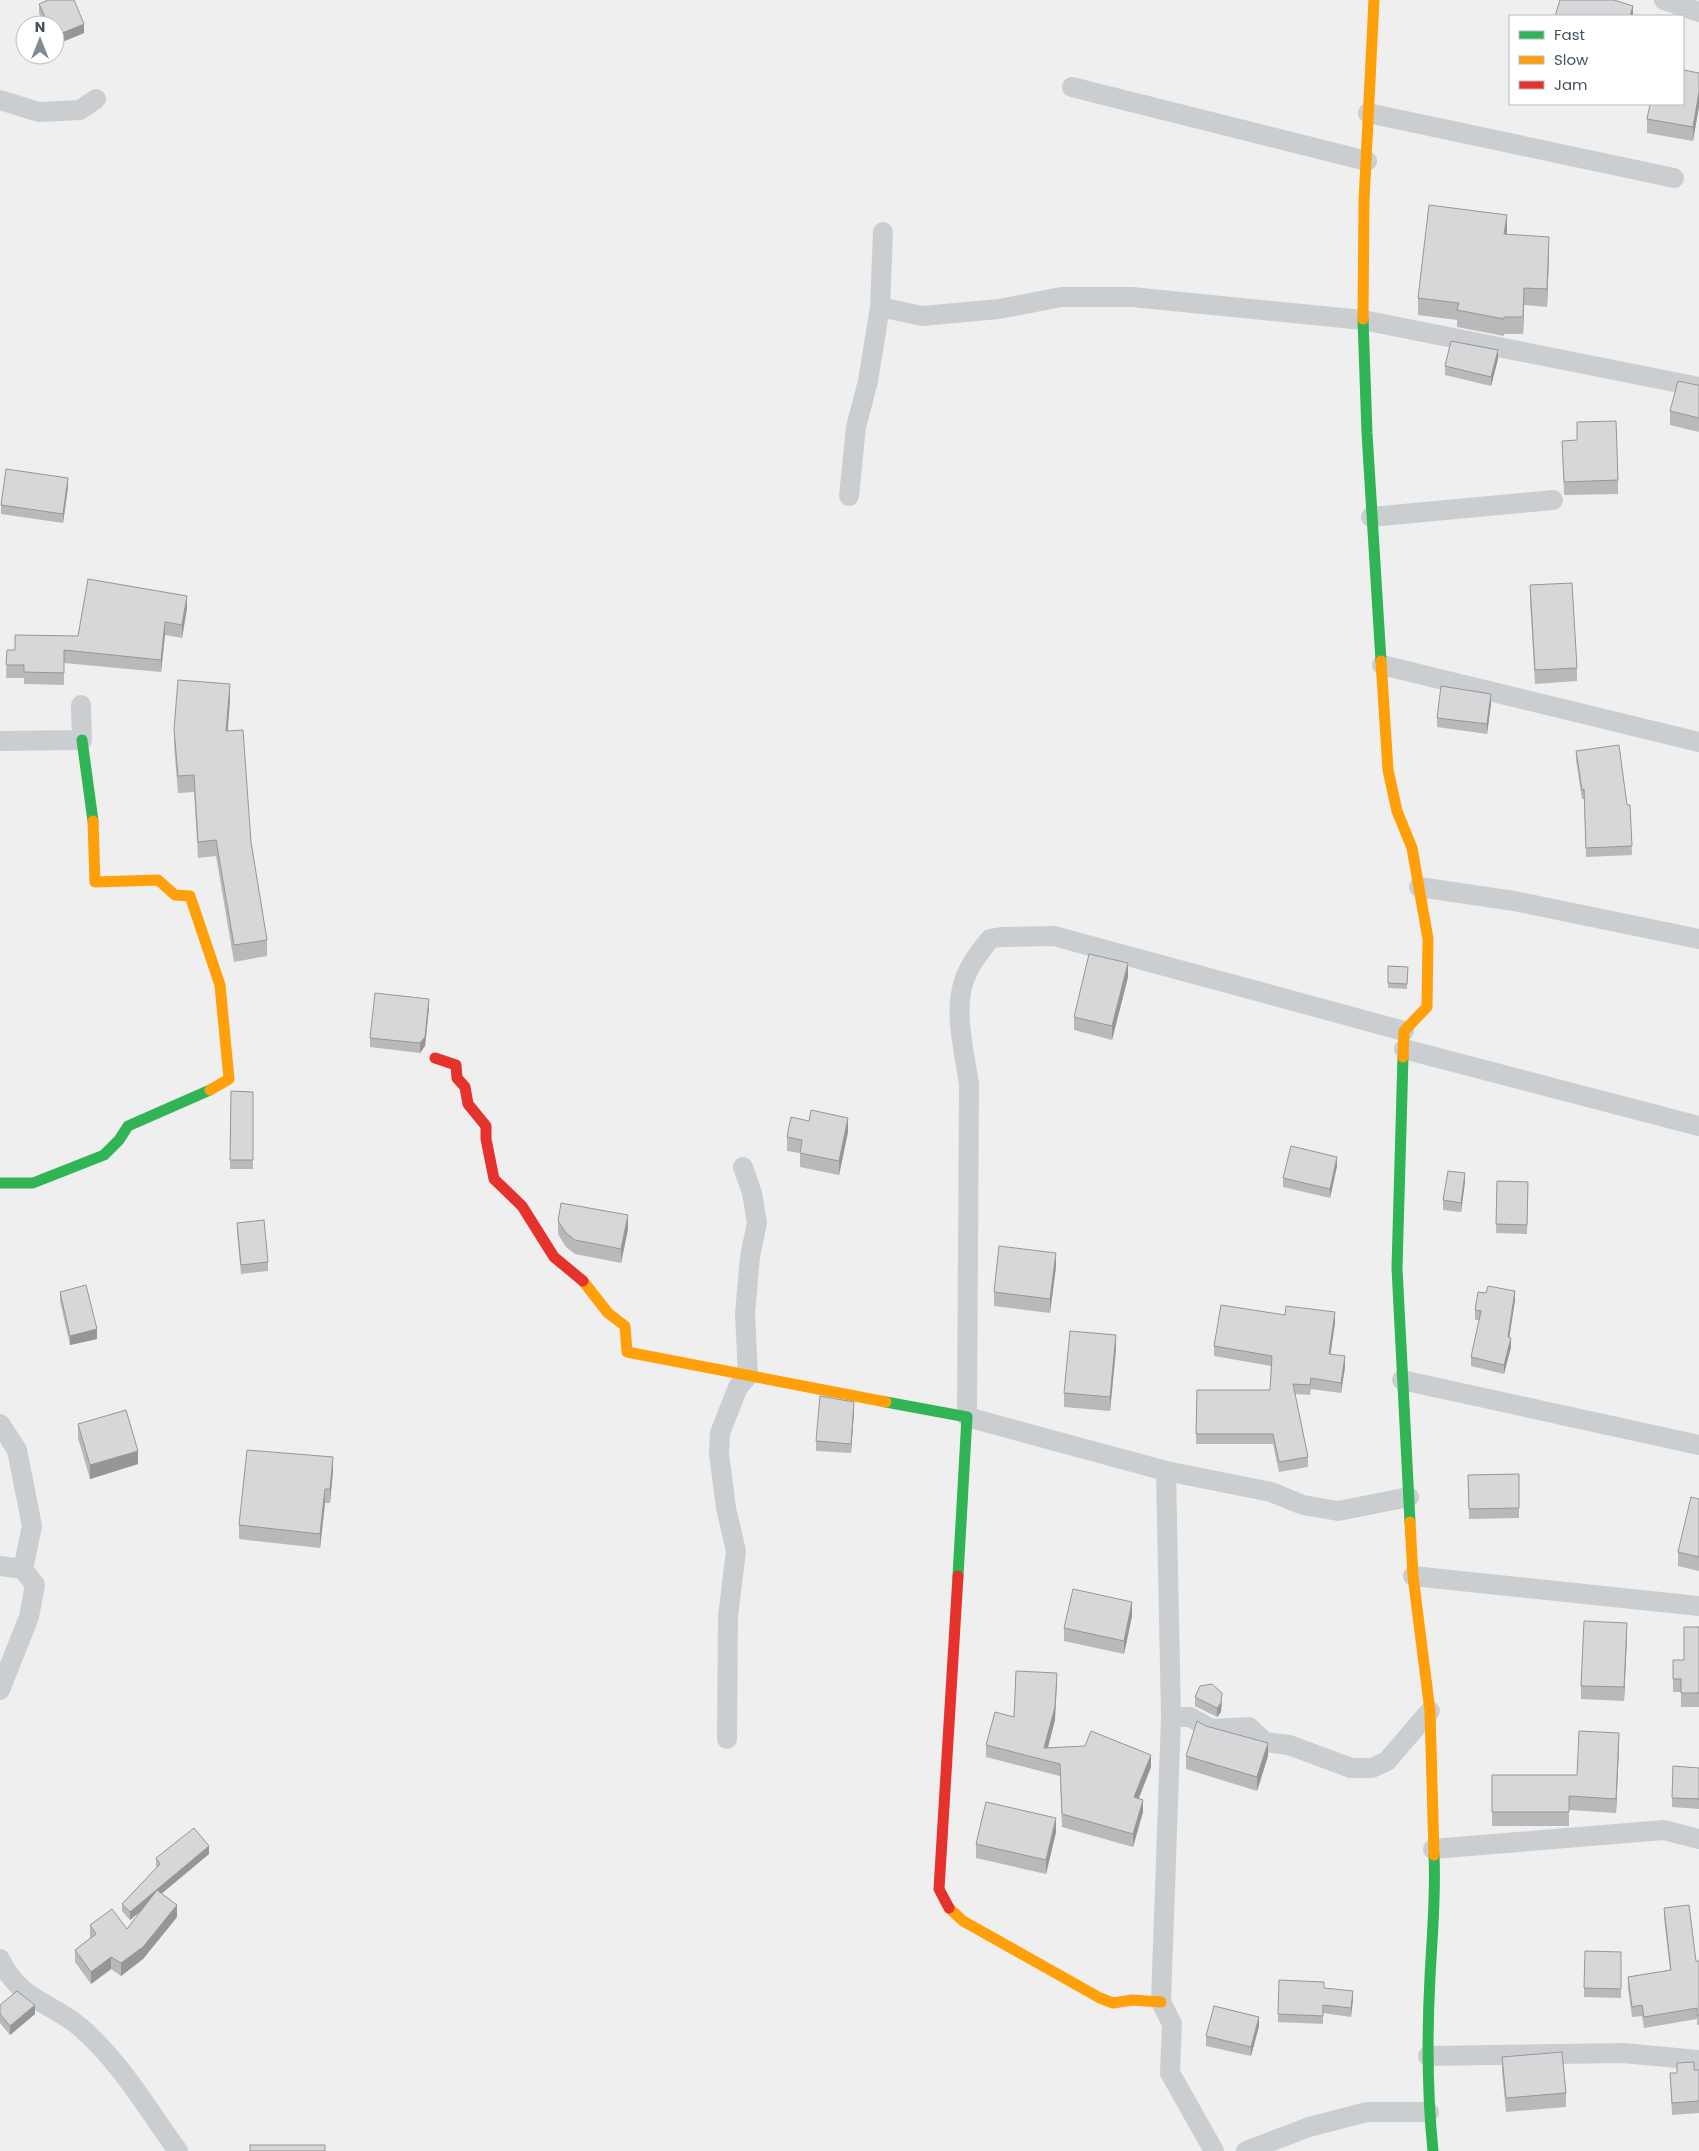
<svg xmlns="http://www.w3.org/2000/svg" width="1699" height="2151" viewBox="0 0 1699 2151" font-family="Poppins,sans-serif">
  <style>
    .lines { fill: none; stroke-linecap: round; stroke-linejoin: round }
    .street { stroke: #cbced0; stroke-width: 20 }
    .fast { stroke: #30b455; stroke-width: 11 }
    .slow { stroke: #ff9f0a; stroke-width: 11 }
    .jam { stroke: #e5322d; stroke-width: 11 }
    .wall { fill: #b9b9bb }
    .shaded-wall { fill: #969698 }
    .building { fill: #d7d7d9; stroke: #969698 }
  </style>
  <rect width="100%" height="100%" fill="#f0efef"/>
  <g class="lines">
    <!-- street -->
    <g class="street">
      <path d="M1664 0 1699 12"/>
      <path d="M1072 87 1367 161"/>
      <path d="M0 100 39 112 80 110 96 99"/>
      <path d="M1368 113 1674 178"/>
      <path d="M880 307 922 316 999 309 1061 297H1132L1363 320 1699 387"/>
      <path d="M849 496 856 427 868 381 880 307 883 232"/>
      <path d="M1371 517 1553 500"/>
      <path d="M1382 665 1699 742"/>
      <path d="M0 741 82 740 81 705"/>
      <path d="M1419 887 1514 901 1699 939"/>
      <path d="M1404 1049 1699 1126"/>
      <path d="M1402 1380 1699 1445"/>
      <path d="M0 1424 17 1450 32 1526 23 1569"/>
      <path d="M1166 1471 967 1417 969 1084C964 1049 951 1004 968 971 973 960 982 949 990 939L1001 937 1054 936 1404 1031"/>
      <path d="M0 1566 23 1569 35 1585 29 1617 0 1690"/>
      <path d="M1413 1576 1699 1606"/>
      <path d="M1171 1717 1166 1471 1271 1492 1303 1505 1338 1511 1409 1497"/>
      <path d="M727 1739 728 1616 736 1551 726 1508 719 1454 720 1433 738 1387 748 1376 745 1314 750 1256 757 1223 752 1193 743 1167"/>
      <path d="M1433 1849 1664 1830 1699 1839"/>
      <path d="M0 1959C20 2001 49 2001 80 2027 120 2061 148 2110 178 2151"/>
      <path d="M1428 2056 1623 2053 1699 2060"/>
      <path d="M1214 2151 1170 2073 1172 2024 1161 2002 1171 1717H1190L1211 1729 1249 1727 1265 1742 1289 1745 1351 1768H1372L1387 1761 1430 1711"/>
      <path d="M1246 2151 1309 2127 1367 2112H1429"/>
    </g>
    <!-- fast -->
    <g class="fast">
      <path d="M1363 319 1367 433 1381 661"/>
      <path d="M82 740 93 821"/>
      <path d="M1403 1057 1397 1268 1410 1522"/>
      <path d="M0 1183H33L104 1155 119 1140 128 1126 210 1090"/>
      <path d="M886 1402 967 1417 958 1576"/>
      <path d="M1433 2151C1427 2093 1427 2035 1430 1977 1432 1936 1436 1896 1434 1855"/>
    </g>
    <!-- slow -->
    <g class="slow">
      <path d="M1363 319 1364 201 1374 0"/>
      <path d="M1381 661 1388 770 1397 811 1412 848 1428 939 1427 1007 1404 1031 1403 1057"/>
      <path d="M93 821 95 882 158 880 175 895 190 896 220 985 229 1079 210 1090"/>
      <path d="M583 1281 608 1313 625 1326 627 1352 886 1402"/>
      <path d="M1410 1522 1413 1576 1430 1711 1434 1855"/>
      <path d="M949 1908 963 1921 1100 1998 1113 2003 1132 2000 1161 2002"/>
    </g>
    <!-- jam -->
    <g class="jam">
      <path d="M435 1058 456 1065 457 1078 465 1087 468 1104 486 1126V1139L494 1179 522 1206 554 1257 583 1281"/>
      <path d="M949 1908 939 1889 958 1576"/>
    </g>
  </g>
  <!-- wall -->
  <g class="wall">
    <path d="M39 4 84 33 55 45V25H45L39 13Z"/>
    <path d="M1699 73V106L1693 141 1647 133V119Z"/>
    <path d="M1506 234 1549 254 1547 307 1524 305 1523 334H1504V336L1457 327V320L1418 315V298Z"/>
    <path d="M1498 359 1491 386 1445 375V366Z"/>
    <path d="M1699 385V432L1670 425V411Z"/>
    <path d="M1562 441 1618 480V494L1564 495Z"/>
    <path d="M68 487 63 523 1 514V505Z"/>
    <path d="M1530 585 1577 668V681L1535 684 1530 599Z"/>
    <path d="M187 608 182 638 165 635 161 672 64 663V685L24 684V678H6L7 650H15L78 636Z"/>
    <path d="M230 700 228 731 251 842 267 940V956L234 962 216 856 198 858 194 792 178 793 174 745V729Z"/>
    <path d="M1491 704 1487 734 1437 727V718Z"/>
    <path d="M1576 751 1627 805H1630L1632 855 1586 857 1584 799H1582L1576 760Z"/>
    <path d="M1388 966 1408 967 1407 989 1388 988Z"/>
    <path d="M1128 977 1112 1040 1074 1030V1017Z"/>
    <path d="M429 1008 425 1046 420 1053 370 1047V1038Z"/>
    <path d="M231 1091 253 1092V1169H230Z"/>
    <path d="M848 1132 839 1175 800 1167V1153L787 1151V1137Z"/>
    <path d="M1337 1166 1330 1198 1283 1187V1178Z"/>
    <path d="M1497 1181 1528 1182 1527 1234 1496 1233Z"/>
    <path d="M1465 1182 1461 1212 1443 1210V1200Z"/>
    <path d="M558 1221 628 1229 621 1263 575 1254 566 1247 558 1234Z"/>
    <path d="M237 1223 268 1262V1271L241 1274 237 1232Z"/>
    <path d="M1056 1267 1050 1313 994 1306V1292Z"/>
    <path d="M60 1292 97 1339 70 1345 60 1301Z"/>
    <path d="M1515 1300 1509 1338 1511 1347 1504 1374 1471 1366V1357L1479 1320H1475V1310Z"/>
    <path d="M1335 1323 1330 1354 1345 1367 1341 1393 1311 1389 1310 1395 1295 1394 1308 1457V1467L1279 1472 1273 1444H1196L1197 1390H1270L1271 1366 1214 1356V1346Z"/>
    <path d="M1116 1349 1110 1411 1064 1407V1393Z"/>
    <path d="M854 1411 851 1453 816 1451V1441Z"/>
    <path d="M78 1424 138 1464 90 1479 78 1438Z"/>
    <path d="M333 1471 330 1503H325L320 1548 239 1539V1525Z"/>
    <path d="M1519 1474V1518L1469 1519 1468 1475Z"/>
    <path d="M1699 1499V1571L1678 1566V1552Z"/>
    <path d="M1132 1616 1124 1654 1064 1641V1628Z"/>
    <path d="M1699 1627V1707H1681V1692H1673V1660H1684Z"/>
    <path d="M1627 1636 1624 1701 1581 1699V1686Z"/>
    <path d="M1057 1685 1055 1720 1048 1748 1151 1767 1139 1798 1143 1812 1133 1847 1062 1827 1060 1776 986 1757V1745L1014 1717Z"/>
    <path d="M1200 1686 1221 1712 1217 1717 1195 1706V1697Z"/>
    <path d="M1619 1747 1616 1813 1569 1810V1826H1492V1775H1577Z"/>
    <path d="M1186 1756H1268L1257 1791 1186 1769Z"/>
    <path d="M1699 1768V1809L1672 1807V1798Z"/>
    <path d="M1056 1832 1046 1874 976 1858V1844Z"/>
    <path d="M209 1854 162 1893 177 1917 143 1959 121 1976 111 1969 91 1984 75 1962V1950L90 1938V1925L127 1929 142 1910 130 1920 122 1911V1904L157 1868 156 1866V1858Z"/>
    <path d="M1664 1908 1696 1961H1699V2025H1697V2019L1644 2028 1642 2016 1632 2017 1628 1988V1977L1670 1970 1664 1918Z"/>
    <path d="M1621 1952V1998L1584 1997V1988Z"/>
    <path d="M1324 1988 1353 1999 1351 2017 1323 2013V2024L1278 2022V2014Z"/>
    <path d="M0 2005 35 2014 10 2035 0 2023Z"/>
    <path d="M1259 2026 1251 2056 1206 2046V2036Z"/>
    <path d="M1502 2057 1566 2093V2107L1506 2112 1502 2071Z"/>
    <path d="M1677 2063 1694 2070H1699V2113L1672 2115 1670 2073H1677Z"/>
  </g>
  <!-- shaded-wall -->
  <g class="shaded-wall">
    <path d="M1633 6V16H1630Z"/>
    <path d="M84 24V33L55 45V36Z"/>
    <path d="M1699 92V106L1693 141V127Z"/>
    <path d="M1507 215V232L1504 252V234Z"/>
    <path d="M1549 237V254L1547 307V289Z"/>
    <path d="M1524 288V305L1523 334V317Z"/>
    <path d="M1498 350V359L1491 386V377Z"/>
    <path d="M68 478V487L63 523V514Z"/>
    <path d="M187 596V608L182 638V625Z"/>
    <path d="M165 622V635L161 672V660Z"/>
    <path d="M230 684V700L226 747V731Z"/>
    <path d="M1491 694V704L1487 734V724Z"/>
    <path d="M1128 963V977L1112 1040V1026Z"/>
    <path d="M429 999V1008L425 1046 420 1053V1043Z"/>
    <path d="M848 1118V1132L839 1175V1161Z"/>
    <path d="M1337 1157V1166L1330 1198V1189Z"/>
    <path d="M1465 1173V1182L1461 1212V1203Z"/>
    <path d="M628 1215V1229L621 1263V1249Z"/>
    <path d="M1056 1253V1267L1050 1313V1299Z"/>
    <path d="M1515 1291V1300L1508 1346V1337Z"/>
    <path d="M1335 1312V1323L1329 1365V1354Z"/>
    <path d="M97 1329V1339L70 1345V1336Z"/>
    <path d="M1116 1335V1349L1110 1411V1397Z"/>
    <path d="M1511 1338V1347L1504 1374V1365Z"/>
    <path d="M1345 1356V1367L1341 1393V1383Z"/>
    <path d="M854 1402V1411L851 1453V1444Z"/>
    <path d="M138 1451V1464L90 1479V1465Z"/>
    <path d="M333 1457V1471L330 1503V1489Z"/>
    <path d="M325 1489V1503L320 1548V1534Z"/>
    <path d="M1132 1602V1616L1124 1654V1641Z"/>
    <path d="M1627 1623V1636L1624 1701V1687Z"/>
    <path d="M1057 1673 1055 1720 1044 1761V1748Z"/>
    <path d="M1222 1702 1221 1712 1217 1717V1708Z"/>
    <path d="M1619 1733V1747L1616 1813V1799Z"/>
    <path d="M1268 1743V1756L1257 1791V1777Z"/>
    <path d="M1151 1755V1767L1134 1810V1797Z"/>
    <path d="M1143 1800V1812L1133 1847V1834Z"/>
    <path d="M1056 1818V1832L1046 1874V1860Z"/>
    <path d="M209 1846V1854L130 1920V1912Z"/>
    <path d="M177 1905V1917L143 1959 121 1976V1963Z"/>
    <path d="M111 1957V1969L91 1984V1972Z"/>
    <path d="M1353 1991V1999L1351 2017V2008Z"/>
    <path d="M35 2005V2014L10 2035V2026Z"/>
    <path d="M1259 2017V2026L1251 2056V2047Z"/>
  </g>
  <!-- building -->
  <g class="building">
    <path d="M48 0H74L84 24 55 36V25H49L39 4Z"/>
    <path d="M1560 0H1614L1633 6 1630 16H1555Z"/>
    <path d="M1683 70 1699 73V92L1693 127 1647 119 1650 104H1683Z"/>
    <path d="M1429 205 1507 215 1504 234 1549 237 1547 289 1524 288 1523 317H1504V319L1457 310 1459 303 1418 298Z"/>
    <path d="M1451 341 1498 350 1491 377 1445 366Z"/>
    <path d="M1678 381 1697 385H1699V418L1670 411Z"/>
    <path d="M1616 421 1618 480 1564 482 1562 441 1577 440V422Z"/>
    <path d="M6 469 68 478 63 514 1 505Z"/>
    <path d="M88 579 187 596 182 625 165 622 161 660 64 650V673L24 672V665H6L7 650H15V635L78 636Z"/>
    <path d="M1572 583 1577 668 1535 670 1530 585Z"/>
    <path d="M178 680 230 684 226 731 243 730 251 842 267 940 234 945 216 840 198 842 194 775 178 776 174 729Z"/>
    <path d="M1441 686 1491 694 1487 724 1437 718Z"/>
    <path d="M1619 745 1627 805H1630L1632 846 1586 848 1584 789 1582 790 1576 751Z"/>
    <path d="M1089 954 1128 963 1112 1026 1074 1017Z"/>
    <path d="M1388 966 1408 967 1407 984 1388 983Z"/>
    <path d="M375 993 429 999 425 1037 420 1043 370 1038Z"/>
    <path d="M231 1091 253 1092V1160H230Z"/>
    <path d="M811 1110 848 1118 839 1161 800 1153 802 1140 787 1137 791 1117 809 1121Z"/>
    <path d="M1291 1146 1337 1157 1330 1189 1283 1178Z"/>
    <path d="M1448 1171 1465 1173 1461 1203 1443 1200Z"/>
    <path d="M1497 1181 1528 1182 1527 1225 1496 1224Z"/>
    <path d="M561 1203 628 1215 621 1249 575 1240 566 1233 558 1221Z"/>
    <path d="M264 1220 268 1262 241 1265 237 1223Z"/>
    <path d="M999 1246 1056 1253 1050 1299 994 1292Z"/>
    <path d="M86 1285 97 1329 70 1336 60 1292Z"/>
    <path d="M1488 1286 1515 1291 1508 1337 1511 1338 1504 1365 1471 1357 1481 1311 1475 1310 1478 1292 1486 1293Z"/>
    <path d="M1221 1305 1285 1315 1286 1306 1335 1312 1329 1354 1345 1356 1341 1383 1311 1378 1310 1385 1293 1384 1308 1457 1279 1462 1273 1434H1196L1197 1390H1270L1272 1356 1214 1346Z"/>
    <path d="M1070 1331 1116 1335 1110 1397 1064 1393Z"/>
    <path d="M820 1396 854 1402 851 1444 816 1441Z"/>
    <path d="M126 1410 138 1451 90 1465 78 1424Z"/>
    <path d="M247 1450 333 1457 330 1489H325L320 1534 239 1525Z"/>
    <path d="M1519 1474V1508L1469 1509 1468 1475Z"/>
    <path d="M1691 1497 1699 1499V1557L1678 1552Z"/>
    <path d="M1073 1589 1132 1602 1124 1641 1064 1628Z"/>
    <path d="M1584 1621 1627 1623 1624 1687 1581 1686Z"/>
    <path d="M1684 1627H1699V1693H1681V1679H1673V1660H1684Z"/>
    <path d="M1016 1671 1057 1673 1055 1707 1044 1748 1085 1746 1091 1731 1151 1755 1134 1797 1143 1800 1133 1834 1062 1814 1060 1764 986 1745 995 1712 1014 1717Z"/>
    <path d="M1212 1684 1222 1693 1221 1703 1217 1708 1195 1697 1200 1686Z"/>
    <path d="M1197 1721 1206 1726 1268 1743 1257 1777 1186 1756Z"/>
    <path d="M1579 1731 1619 1733 1616 1799 1569 1796V1812H1492V1775H1577Z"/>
    <path d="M1673 1766 1699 1768V1799L1672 1798Z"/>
    <path d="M986 1802 1056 1818 1046 1860 976 1844Z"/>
    <path d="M194 1828 209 1846 130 1912 122 1904 160 1864 156 1858Z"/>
    <path d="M157 1890 177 1905 143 1947 121 1963 111 1957 91 1972 75 1950 96 1934 90 1925 112 1909 127 1929Z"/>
    <path d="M1689 1905 1696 1961H1699V2015H1697V2008L1644 2017 1642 2005 1632 2007 1628 1977 1671 1970 1664 1908Z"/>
    <path d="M1585 1951 1621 1952V1989L1584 1988Z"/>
    <path d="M1279 1980 1324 1982V1988L1353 1991 1351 2008 1323 2005V2016L1278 2014Z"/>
    <path d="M17 1991 35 2005 10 2026 0 2014V2005Z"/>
    <path d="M1214 2006 1259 2017 1251 2047 1206 2036Z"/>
    <path d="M1562 2052 1566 2093 1506 2098 1502 2057Z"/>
    <path d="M1694 2062V2070H1699V2101L1672 2103 1670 2073H1677V2063Z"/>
    <rect x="250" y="2145" width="75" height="6"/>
  </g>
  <!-- legend -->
  <rect x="1509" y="15" width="175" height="90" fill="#ffffff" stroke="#b5babf"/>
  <rect x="1519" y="31" width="25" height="8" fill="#30b455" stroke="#b5babf"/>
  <text x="1554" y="40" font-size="15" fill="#45535e">Fast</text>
  <rect x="1519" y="56" width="25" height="8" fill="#ff9f0a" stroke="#b5babf"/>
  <text x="1554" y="65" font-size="15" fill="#45535e">Slow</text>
  <rect x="1519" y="81" width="25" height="8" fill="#e5322d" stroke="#b5babf"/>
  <text x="1554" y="90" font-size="15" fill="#45535e">Jam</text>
  <!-- north arrow -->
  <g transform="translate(40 40)"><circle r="24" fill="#ffffff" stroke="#b5babf"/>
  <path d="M0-4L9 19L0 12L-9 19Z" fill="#818a91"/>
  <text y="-8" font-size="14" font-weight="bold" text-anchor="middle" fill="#45535e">N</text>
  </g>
</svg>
